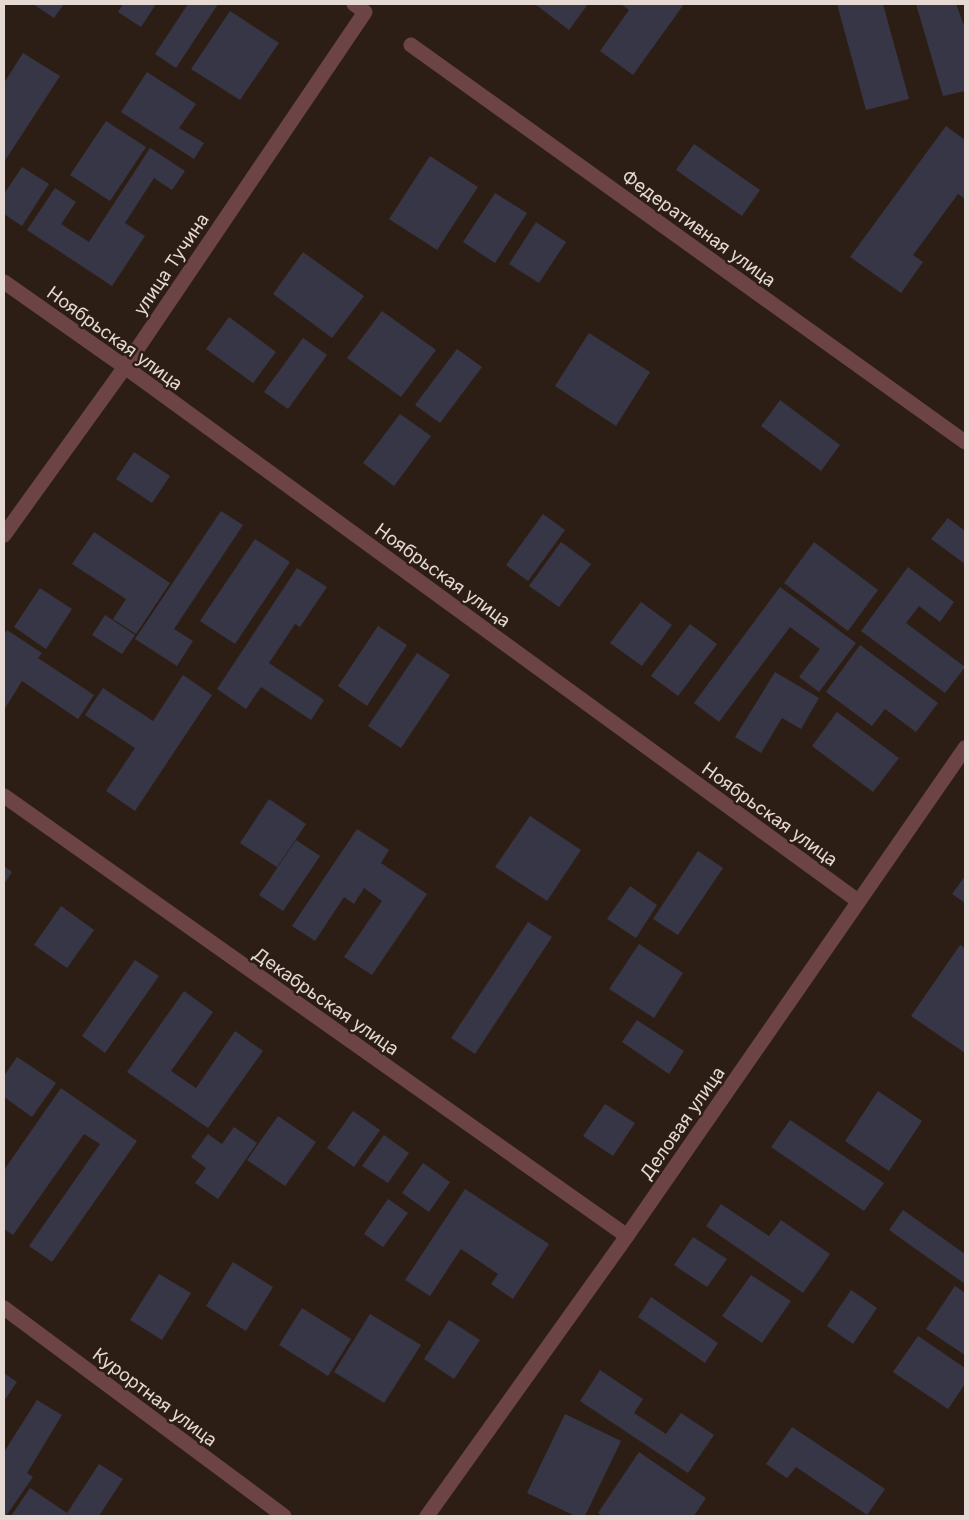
<svg xmlns="http://www.w3.org/2000/svg" width="969" height="1520" viewBox="0 0 969 1520" font-family="Inter,sans-serif">
  <style>
    .building { fill: #363646 }
    .lines { fill: none; stroke-linecap: round; stroke-linejoin: round }
    .minor { stroke: #6d4445; stroke-width: 15 }
    .labels { text-anchor: middle; dominant-baseline: central; stroke-width: 5; stroke-linejoin: round; paint-order: stroke }
    .street-label { font-size: 18px; fill: #e4d9d3; stroke: #2d1e15 }
  </style>
  <rect width="100%" height="100%" fill="#2d1e15"/>
  <!-- building -->
  <g class="building">
    <path d="M33 4H64L54 18Z"/>
    <path d="M123 4H156L141 27 118 12Z"/>
    <path d="M188 4H218L176 68 155 54Z"/>
    <path d="M535 4H588L569 30Z"/>
    <path d="M621 4H684L633 75 600 51 629 10Z"/>
    <path d="M837 4H883L909 99 866 110Z"/>
    <path d="M916 4H956L965 28V91L943 96Z"/>
    <path d="M230 11 279 43 240 100 191 69Z"/>
    <path d="M23 53 60 76 4 162V83Z"/>
    <path d="M147 72 196 104 179 128 204 143 194 159 121 112Z"/>
    <path d="M106 121 146 147 110 201 70 175Z"/>
    <path d="M946 126 965 140V199L958 194 913 255 923 262 901 293 850 257Z"/>
    <path d="M694 144 760 190 742 216 676 170Z"/>
    <path d="M150 148 185 171 172 190 154 178 125 223 145 236 112 286 27 230 55 188 76 202 61 224 89 242Z"/>
    <path d="M430 156 478 187 437 250 389 219Z"/>
    <path d="M22 167 49 184 22 226 4 214V194Z"/>
    <path d="M495 193 527 213 495 263 463 242Z"/>
    <path d="M536 222 566 242 539 283 509 264Z"/>
    <path d="M303 252 364 296 332 338 273 294Z"/>
    <path d="M382 311 436 350 401 397 347 358Z"/>
    <path d="M229 317 276 352 253 383 206 349Z"/>
    <path d="M589 333 650 372 616 426 555 386Z"/>
    <path d="M303 338 327 355 288 409 264 392Z"/>
    <path d="M457 349 482 367 440 423 415 405Z"/>
    <path d="M780 400 840 445 821 471 761 426Z"/>
    <path d="M400 414 431 436 394 486 363 463Z"/>
    <path d="M134 452 170 476 152 503 116 479Z"/>
    <path d="M221 511 243 525 174 629 193 641 177 666 135 639Z"/>
    <path d="M543 514 565 530 528 581 506 565Z"/>
    <path d="M948 518 965 531V564L931 539Z"/>
    <path d="M94 532 170 583 136 634 113 619 126 599 72 564Z"/>
    <path d="M255 539 290 562 235 644 200 621Z"/>
    <path d="M561 542 591 564 559 607 529 586Z"/>
    <path d="M814 542 878 590 848 631 784 583Z"/>
    <path d="M908 567 954 602 940 622 919 606 906 623 965 667 945 693 861 631Z"/>
    <path d="M297 568 327 587 300 627 295 624 269 663 324 700 311 720 261 687 246 709 217 689Z"/>
    <path d="M780 587 856 643 819 692 799 677 820 649 790 627 719 722 694 703Z"/>
    <path d="M40 588 72 609 46 649 14 627Z"/>
    <path d="M641 602 672 625 642 666 610 643Z"/>
    <path d="M105 615 135 635 122 654 92 635Z"/>
    <path d="M690 624 717 644 678 696 651 676Z"/>
    <path d="M378 626 407 645 367 706 338 686Z"/>
    <path d="M7 630 42 653 38 658 94 695 78 719 22 681 4 710V635Z"/>
    <path d="M860 645 938 703 916 732 885 709 872 726 826 692Z"/>
    <path d="M417 653 450 675 401 748 368 726Z"/>
    <path d="M775 672 819 698 801 729 782 718 761 753 735 737Z"/>
    <path d="M183 675 212 695 135 811 106 791 135 748 85 715 103 688 153 721Z"/>
    <path d="M837 712 899 758 873 792 812 746Z"/>
    <path d="M269 799 306 824 277 867 240 843Z"/>
    <path d="M530 816 581 850 547 901 495 867Z"/>
    <path d="M357 829 389 850 381 863 427 894 372 975 344 957 382 901 364 888 354 904 344 897 315 941 292 926Z"/>
    <path d="M296 840 320 856 283 911 259 895Z"/>
    <path d="M698 851 723 868 678 935 653 919Z"/>
    <path d="M4 866 12 872 4 884Z"/>
    <path d="M965 876V903L952 894Z"/>
    <path d="M630 886 657 905 636 938 607 919Z"/>
    <path d="M61 906 94 930 67 968 34 945Z"/>
    <path d="M528 922 552 937 475 1054 451 1038Z"/>
    <path d="M639 944 683 973 654 1018 609 989Z"/>
    <path d="M960 945 965 948V1053L911 1016Z"/>
    <path d="M135 960 159 976 105 1053 82 1036Z"/>
    <path d="M184 991 213 1012 171 1071 196 1088 235 1031 263 1051 208 1128 127 1072Z"/>
    <path d="M637 1020 684 1051 669 1074 622 1042Z"/>
    <path d="M17 1057 56 1083 32 1117 4 1097V1076Z"/>
    <path d="M61 1088 137 1141 52 1262 29 1246 100 1144 84 1134 13 1235 4 1229V1170Z"/>
    <path d="M878 1091 922 1121 889 1171 845 1141Z"/>
    <path d="M605 1104 635 1123 613 1156 583 1136Z"/>
    <path d="M353 1111 380 1130 354 1167 327 1148Z"/>
    <path d="M278 1116 316 1142 285 1186 247 1160Z"/>
    <path d="M790 1120 884 1183 864 1211 771 1147Z"/>
    <path d="M234 1127 257 1143 218 1199 195 1183 206 1168 191 1157 208 1134 222 1144Z"/>
    <path d="M384 1135 409 1153 388 1183 362 1166Z"/>
    <path d="M423 1163 450 1182 429 1212 402 1193Z"/>
    <path d="M465 1189 549 1244 513 1299 491 1284 498 1274 461 1249 430 1296 405 1280Z"/>
    <path d="M388 1199 408 1213 383 1247 364 1234Z"/>
    <path d="M721 1204 769 1236 781 1220 830 1254 803 1293 706 1226Z"/>
    <path d="M903 1210 965 1254V1284L889 1230Z"/>
    <path d="M693 1237 727 1259 707 1287 674 1265Z"/>
    <path d="M233 1262 273 1287 246 1331 206 1306Z"/>
    <path d="M159 1274 191 1293 162 1340 130 1320Z"/>
    <path d="M751 1275 791 1301 762 1343 722 1316Z"/>
    <path d="M955 1286 965 1293V1355L926 1329Z"/>
    <path d="M851 1290 877 1308 853 1344 827 1326Z"/>
    <path d="M651 1297 718 1343 705 1363 638 1317Z"/>
    <path d="M302 1308 351 1339 328 1376 279 1345Z"/>
    <path d="M370 1314 421 1345 384 1403 334 1372Z"/>
    <path d="M449 1320 480 1340 454 1379 424 1359Z"/>
    <path d="M918 1336 965 1368V1384L948 1409 893 1372Z"/>
    <path d="M600 1370 643 1399 634 1413 666 1434 681 1413 714 1435 688 1473 580 1401Z"/>
    <path d="M4 1373 17 1382 4 1401Z"/>
    <path d="M37 1400 62 1415 27 1473 33 1477 6 1516 4 1514V1452Z"/>
    <path d="M565 1414 621 1441 585 1516H575L527 1493Z"/>
    <path d="M792 1427 885 1489 867 1515 796 1467 787 1478 766 1464Z"/>
    <path d="M639 1452 706 1498 694 1516H603L598 1513Z"/>
    <path d="M99 1464 123 1479 99 1516H11L30 1488 67 1513Z"/>
  </g>
  <g class="lines">
    <!-- minor -->
    <g class="minor">
      <path d="M411 45 965 442"/>
      <path d="M4 282 125 367 858 901"/>
      <path d="M4 535 125 367 365 12 354 4"/>
      <path d="M4 796 627 1236"/>
      <path d="M4 1308 284 1516"/>
      <path d="M427 1516 627 1236 965 748"/>
    </g>
  </g>
  <g class="labels">
    <!-- street labels -->
    <g class="street-label">
      <text transform="translate(699 228) rotate(36)">Федеративная улица</text>
      <text transform="translate(171 264) rotate(-56)">улица Тучина</text>
      <text transform="translate(115 338) rotate(36)">Ноябрьская улица</text>
      <text transform="translate(443 575) rotate(36)">Ноябрьская улица</text>
      <text transform="translate(770 814) rotate(36)">Ноябрьская улица</text>
      <text transform="translate(326 1001) rotate(35)">Декабрьская улица</text>
      <text transform="translate(682 1123) rotate(-55)">Деловая улица</text>
      <text transform="translate(155 1397) rotate(37)">Курортная улица</text>
    </g>
  </g>
  <!-- border -->
  <rect width="969" height="1520" fill="none" stroke="#e4d9d3" stroke-width="10"/>
</svg>
